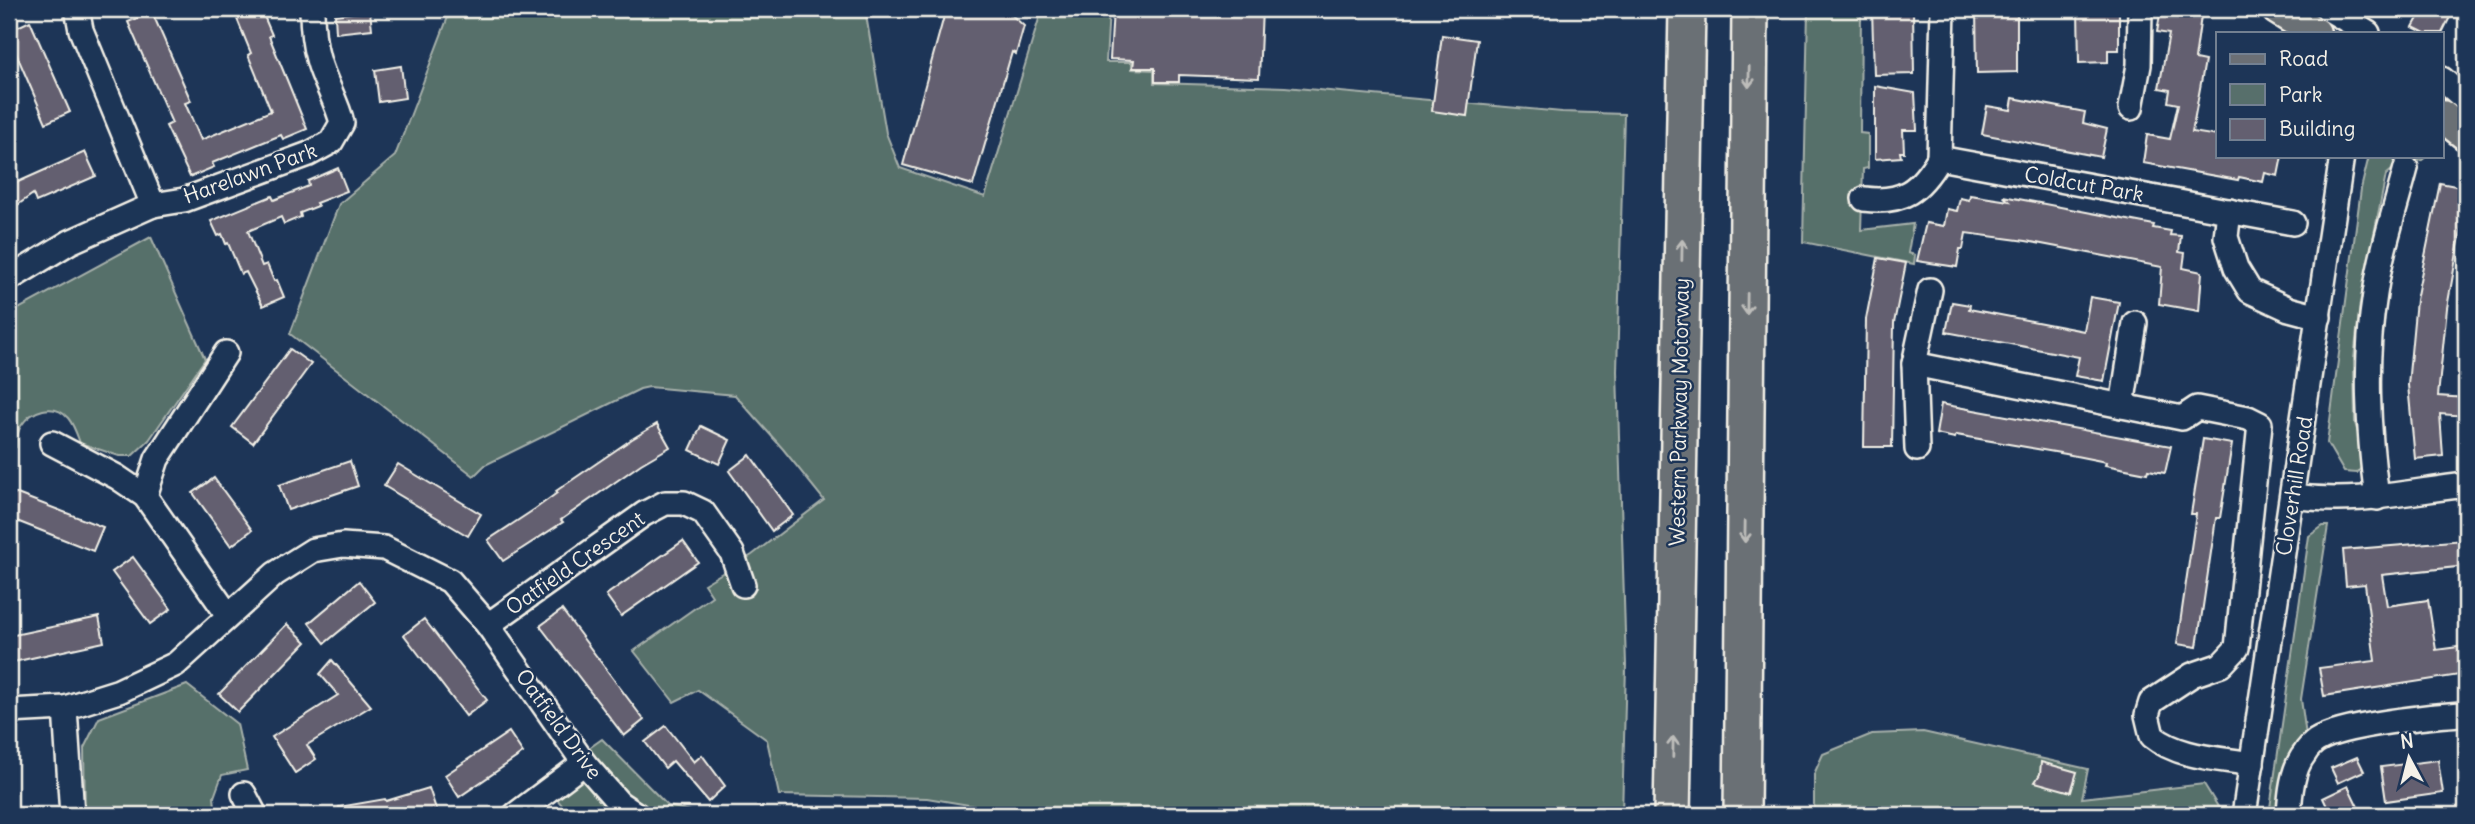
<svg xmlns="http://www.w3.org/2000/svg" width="2475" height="824" viewBox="0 0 2475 824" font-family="Delius,sans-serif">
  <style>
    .green { fill: #576f6b; stroke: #a6b0aa; stroke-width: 2 }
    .building { fill: #635f70; stroke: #f4f1e8; stroke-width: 2 }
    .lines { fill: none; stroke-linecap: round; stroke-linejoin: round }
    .minor-casing { stroke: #f4f1e8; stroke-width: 28 }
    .major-casing { stroke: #f4f1e8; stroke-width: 35 }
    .highway-casing { stroke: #f4f1e8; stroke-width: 40 }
    .minor { stroke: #1d3557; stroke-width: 23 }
    .major { stroke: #6b6f75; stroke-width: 30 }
    .highway { stroke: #6b6f75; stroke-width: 35 }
    .oneway { stroke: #bdbdba }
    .labels { text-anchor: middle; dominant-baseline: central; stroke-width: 5; stroke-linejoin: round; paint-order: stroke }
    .street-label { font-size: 21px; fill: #f4f1e8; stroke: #1d3557 }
  </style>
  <rect width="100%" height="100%" fill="#1d3557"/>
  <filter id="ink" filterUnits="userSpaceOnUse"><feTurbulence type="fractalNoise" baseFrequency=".0143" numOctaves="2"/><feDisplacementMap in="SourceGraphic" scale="14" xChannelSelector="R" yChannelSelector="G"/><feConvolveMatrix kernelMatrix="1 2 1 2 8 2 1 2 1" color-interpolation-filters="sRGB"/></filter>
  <g filter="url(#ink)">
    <!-- green -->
    <g class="green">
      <path d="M451 9H865L886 133 900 168 985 197 1042 9H1109L1106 62H1132V69L1154 70V83L1285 87 1562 112 1624 114 1617 371 1626 665 1622 815H1029L927 798 779 795 767 740 698 690 674 702 634 651 712 596 704 584 752 555 824 500 783 449 735 395 649 387 640 389 485 465 474 476 290 334 339 204 395 156Z"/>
      <path d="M1808 9H1861L1860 133 1868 134V168L1863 169 1861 230 1913 224 1908 253 1915 255 1914 264 1803 242Z"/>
      <path d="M2369 156H2427L2422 160 2400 163 2386 175 2360 303 2354 359 2355 423 2363 450 2362 467 2357 473 2344 472 2327 443 2361 189Z"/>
      <path d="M151 237 205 359 149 440 132 456H119L80 443C77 435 74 425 68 418 54 402 31 410 21 426 17 432 17 440 16 447L9 443V314Z"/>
      <path d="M2323 526H2328L2301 699 2306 736 2279 815H2269L2309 536Z"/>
      <path d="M187 685 237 724 247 770 222 775 214 797 216 815H85L84 748 99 718Z"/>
      <path d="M1923 732 2088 769 2082 798 2204 784 2220 810 2219 815H1814V774L1823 754 1872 734Z"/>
      <path d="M602 739 668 806 709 815H570L542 781Z"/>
    </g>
    <!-- building -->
    <g class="building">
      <path d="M233 9H261L272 35 269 36 307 129 283 139 281 135 212 163 214 167 190 177 166 126 172 123 128 22 152 12 191 101 185 103 201 140 271 111 248 55 251 53Z"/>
      <path d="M946 9H1005L1024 26 1016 54 1012 52 973 185 903 165Z"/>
      <path d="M1113 9H1262L1259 78 1179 75V82H1155V68H1133L1134 60 1110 59Z"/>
      <path d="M1872 9H1913L1914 74 1874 75Z"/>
      <path d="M1976 9H2017V72L1977 73Z"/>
      <path d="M2078 9H2119V50H2108V62L2079 63Z"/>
      <path d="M2161 9H2202L2195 59 2205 61 2192 132 2218 136V156H2282L2278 176 2265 173 2263 182 2239 177 2238 180 2143 163 2147 135 2170 139 2178 104 2168 102 2170 90 2159 88 2169 34 2157 32Z"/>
      <path d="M2423 9H2454L2442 33H2425L2413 27Z"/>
      <path d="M370 11 372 29 336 33 335 15Z"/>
      <path d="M30 21 70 112 46 123 9 37V31Z"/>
      <path d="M1442 35 1477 40 1467 116 1432 111Z"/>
      <path d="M401 66 405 98 379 102 375 70Z"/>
      <path d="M1875 86 1915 93 1917 130H1903L1904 152H1900L1901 157 1875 159Z"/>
      <path d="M2013 98 2085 112 2083 123 2107 129 2101 157 1982 134 1987 106 2011 110Z"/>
      <path d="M85 152 96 176 36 202 33 194 9 211V186Z"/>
      <path d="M338 168 347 191 316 203 318 206 300 213 301 217 284 224 281 217 248 231 262 266 267 264 274 281 277 280 284 297 263 306 246 272 241 274 228 243 226 244 222 234 218 236 211 221 272 196 274 200 309 186 308 181Z"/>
      <path d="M2440 183 2466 188V203L2447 308 2438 396 2466 398V416L2440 414 2443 456 2415 459 2408 385 2416 300Z"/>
      <path d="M1970 195 2009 201 2003 196 2154 225 2153 228 2171 231 2170 235 2181 236 2179 252 2185 253 2183 268 2202 272 2199 311 2159 304 2162 267 2026 241 1966 233 1963 249H1960L1957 267 1917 261 1926 223 1944 226 1947 209 1957 211 1960 198 1969 200Z"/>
      <path d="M1878 258 1906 263 1894 323 1892 447H1864L1866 319Z"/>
      <path d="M2090 297 2119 302 2104 381 2075 376 2079 357 1946 332 1952 302 1970 305 1969 309 2084 331Z"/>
      <path d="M290 349 311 364 253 443 232 427Z"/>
      <path d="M1941 404 2171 446 2165 473 2148 470 2147 473 2105 465 2106 462 2066 454 1956 435 1955 438 1936 434Z"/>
      <path d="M657 424 670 447 641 464 561 520 563 522 503 561 488 540 535 509 557 493 556 491 632 439Z"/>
      <path d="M701 426 730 440 719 464 690 450Z"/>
      <path d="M2203 439 2232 444 2220 518H2216L2197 647 2177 644 2196 514H2191Z"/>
      <path d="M750 455 793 515 772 531 729 471Z"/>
      <path d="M350 461 358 486 288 510 279 485Z"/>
      <path d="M398 464 481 514 468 536 384 486Z"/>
      <path d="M214 478 252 530 231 546 193 493Z"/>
      <path d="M12 492 103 527 93 551 9 518V500Z"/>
      <path d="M2464 540 2466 566 2382 575 2387 606 2428 600 2436 650 2466 646V674L2324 696 2319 668 2375 661 2365 584 2346 586 2343 550Z"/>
      <path d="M683 541 698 562 621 616 606 595Z"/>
      <path d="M133 557 171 609 150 624 112 572Z"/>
      <path d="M359 581 375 602 325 643 309 623Z"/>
      <path d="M562 610 644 720 624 736 540 626Z"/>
      <path d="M99 617 104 642 9 663V636Z"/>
      <path d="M424 619 487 700 466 716 404 635Z"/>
      <path d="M287 624 306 642 238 712 219 694Z"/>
      <path d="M332 660 371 706 307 745 316 759 295 773 272 737 338 695 320 674Z"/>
      <path d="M666 726 694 762 702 755 725 786 708 802 673 761 665 768 645 742Z"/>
      <path d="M509 732 523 753 459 797 445 775Z"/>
      <path d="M2357 757 2364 771 2338 783 2331 768Z"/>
      <path d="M2438 760 2443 793 2386 801 2381 767Z"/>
      <path d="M2041 762 2077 772 2071 792 2035 782 2040 774Z"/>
      <path d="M2348 786 2362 815H2331L2323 798Z"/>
      <path d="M429 788 437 812 427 815H340L339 807 385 799 386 801Z"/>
    </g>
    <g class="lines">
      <!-- minor casing -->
      <g class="minor-casing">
        <g id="minor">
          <path d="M77 9 81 30 153 205"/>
          <path d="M2328 9 2368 33"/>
          <path d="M2442 79 2466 100"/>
          <path d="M2131 108 2139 65 2140 9"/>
          <path d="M1939 158 1943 9"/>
          <path d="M1864 199C1903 204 1920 190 1939 158L2293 223"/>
          <path d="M2229 211 2226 237 2236 268 2250 291 2289 309 2319 317"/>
          <path d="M9 279 70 242 153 205 184 200 309 154 331 142 342 123C337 101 324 82 318 59 313 42 312 26 312 9"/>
          <path d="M1930 290 1914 364 2182 418 2197 408 2248 418 2260 424 2237 648 2221 665 2192 675 2151 702 2147 715 2152 736C2179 758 2219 758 2252 764"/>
          <path d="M1914 364 1917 449"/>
          <path d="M2122 406 2135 323"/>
          <path d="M52 443 117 477 145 496 228 615"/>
          <path d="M145 496 157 459 226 353"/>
          <path d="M2293 496C2355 505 2405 492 2466 485"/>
          <path d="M2377 498C2368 430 2364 362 2375 294 2381 251 2395 210 2406 168"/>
          <path d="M488 625 644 514 665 503H684L703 512 732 553 743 585"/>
          <path d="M65 708 72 815"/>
          <path d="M9 711 65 708 119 691 176 664 275 574 313 550 343 545 384 548 450 581 488 625 584 763 619 803 637 815"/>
          <path d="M244 794 255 815"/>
          <path d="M515 815 584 763"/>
          <path d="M2244 815 2342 156"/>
          <path d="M2289 815C2290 795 2292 769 2305 753 2307 749 2313 743 2316 741 2340 725 2436 715 2466 714"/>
        </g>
      </g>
      <!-- major casing -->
      <g class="major-casing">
        <g id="major">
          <path d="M2277 9 2315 33"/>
          <path d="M2442 116 2466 135"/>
        </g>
      </g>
      <!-- highway casing -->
      <g class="highway-casing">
        <g id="highway">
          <path d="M1672 815 1687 9"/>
          <path d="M1742 815 1750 9"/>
        </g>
      </g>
      <!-- minor -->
      <use href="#minor" class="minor"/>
      <!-- major -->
      <use href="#major" class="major"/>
      <!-- highway -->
      <use href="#highway" class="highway"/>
    </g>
    <!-- one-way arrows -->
    <defs><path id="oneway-shaft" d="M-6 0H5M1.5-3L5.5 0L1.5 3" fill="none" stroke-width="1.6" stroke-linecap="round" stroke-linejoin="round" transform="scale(1.75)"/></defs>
    <g class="oneway">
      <use href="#oneway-shaft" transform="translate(1749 77) rotate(91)"/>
      <use href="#oneway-shaft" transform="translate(1682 250) rotate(-89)"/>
      <use href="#oneway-shaft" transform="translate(1747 304) rotate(91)"/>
      <use href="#oneway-shaft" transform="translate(1745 532) rotate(91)"/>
      <use href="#oneway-shaft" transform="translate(1673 747) rotate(-89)"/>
    </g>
  </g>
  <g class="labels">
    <!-- street labels -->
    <g class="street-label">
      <text transform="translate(250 173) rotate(-20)">Harelawn Park</text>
      <text transform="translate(2084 184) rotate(10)">Coldcut Park</text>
      <text transform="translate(1679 412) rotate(-89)">Western Parkway Motorway</text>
      <text transform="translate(2294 486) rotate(-81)">Cloverhill Road</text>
      <text transform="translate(575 563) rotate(-35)">Oatfield Crescent</text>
      <text transform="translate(559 724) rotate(54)">Oatfield Drive</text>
    </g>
  </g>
  <!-- margin -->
  <rect width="2475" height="824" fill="none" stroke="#1d3557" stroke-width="35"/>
  <rect x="18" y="18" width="2440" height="789" fill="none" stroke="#f4f1e8" stroke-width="2.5" filter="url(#ink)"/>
  <!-- legend -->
  <rect x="2216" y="32" width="228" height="126" fill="#1d3557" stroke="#738091" stroke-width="2"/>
  <rect x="2230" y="54" width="35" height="10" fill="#6b6f75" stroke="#738091" stroke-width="2"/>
  <text x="2279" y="66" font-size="21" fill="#f4f1e8">Road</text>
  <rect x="2230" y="84" width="35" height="21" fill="#576f6b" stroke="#738091" stroke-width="2"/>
  <text x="2279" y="102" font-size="21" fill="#f4f1e8">Park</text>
  <rect x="2230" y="119" width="35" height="21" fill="#635f70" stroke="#738091" stroke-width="2"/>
  <text x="2279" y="136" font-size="21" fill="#f4f1e8">Building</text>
  <!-- north arrow -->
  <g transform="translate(2409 758) rotate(353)" stroke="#1d3557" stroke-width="5" paint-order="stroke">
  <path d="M0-5L12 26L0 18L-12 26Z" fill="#f4f1e8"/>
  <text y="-10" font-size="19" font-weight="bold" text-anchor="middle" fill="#f4f1e8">N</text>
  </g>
</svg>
